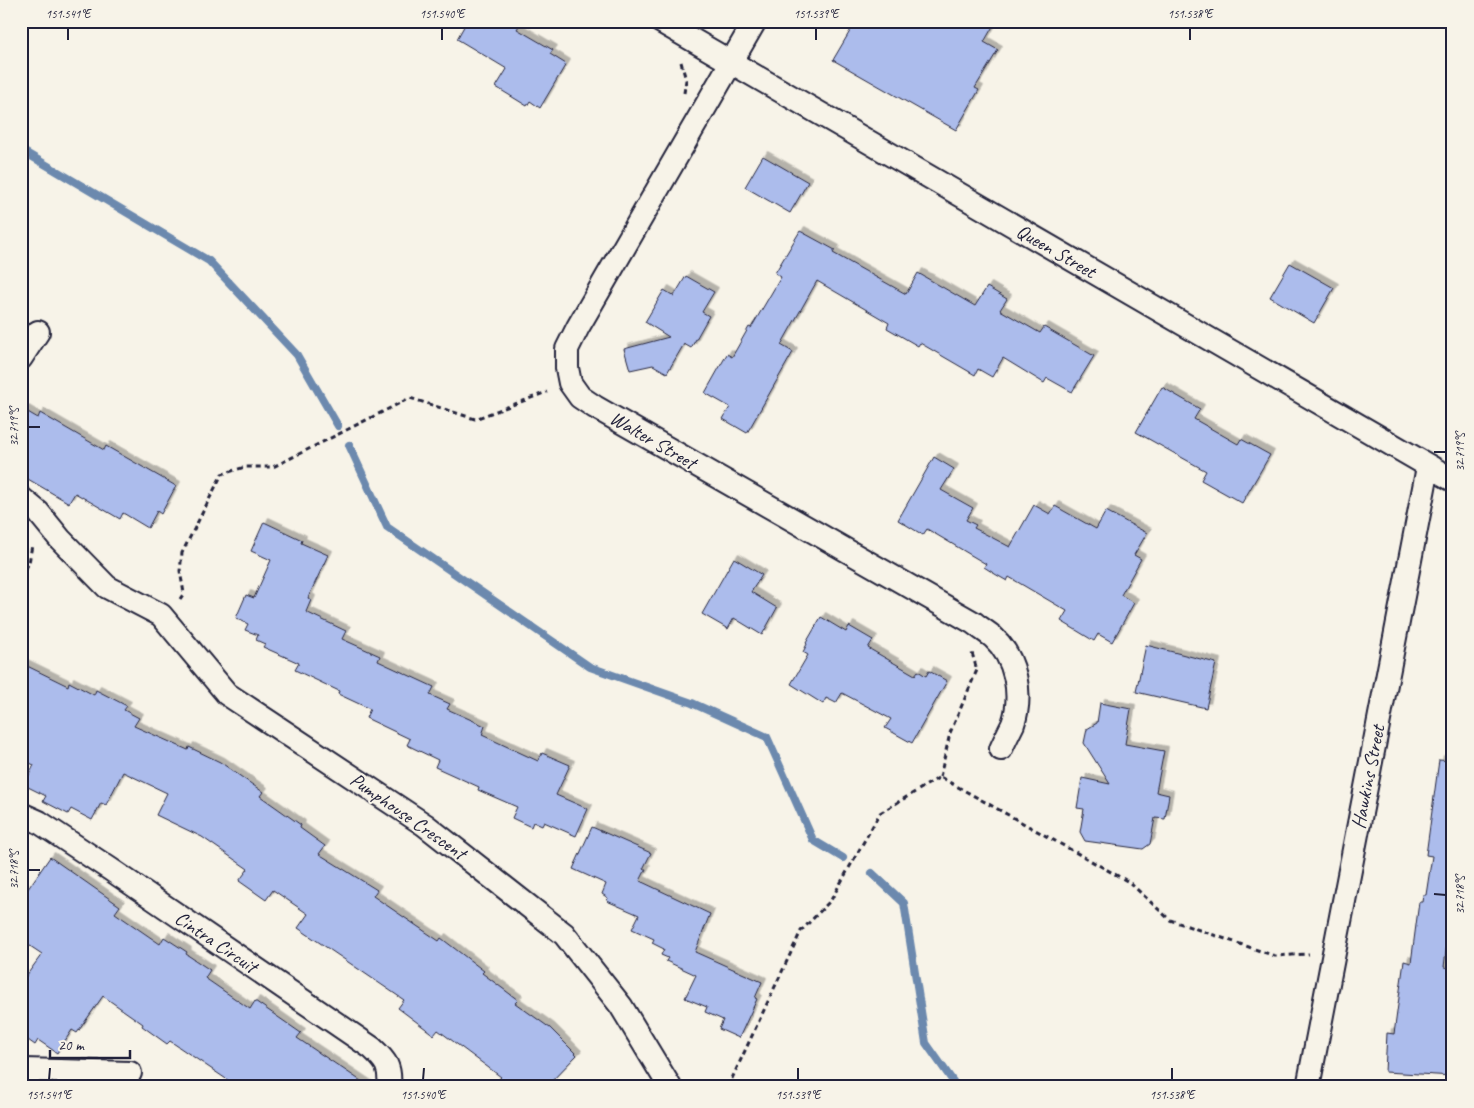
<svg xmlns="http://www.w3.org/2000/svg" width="1474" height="1108" viewBox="0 0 1474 1108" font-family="Caveat,sans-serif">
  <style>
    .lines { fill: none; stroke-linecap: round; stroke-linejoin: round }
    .stream { stroke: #6c89ae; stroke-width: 8 }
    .building { fill: #acbcec; stroke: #22223b; filter: url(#shadow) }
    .minor-casing { stroke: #22223b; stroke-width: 26 }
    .path { stroke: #22223b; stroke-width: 3; stroke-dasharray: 5 4; stroke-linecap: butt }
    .minor { stroke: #f7f3e8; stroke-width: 22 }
    .ticks { fill: none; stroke: #22223b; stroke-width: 2 }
    .labels { text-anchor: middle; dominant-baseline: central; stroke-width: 4; stroke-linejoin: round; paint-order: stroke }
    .street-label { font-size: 20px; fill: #22223b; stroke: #f7f3e8 }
    .neatline { fill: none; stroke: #22223b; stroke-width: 2 }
    .ticks-label { font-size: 12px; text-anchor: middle; fill: #22223b }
  </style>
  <defs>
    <filter id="shadow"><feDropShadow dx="4.5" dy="-4.5" stdDeviation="0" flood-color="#0004"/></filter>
  </defs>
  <rect width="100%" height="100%" fill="#f7f3e8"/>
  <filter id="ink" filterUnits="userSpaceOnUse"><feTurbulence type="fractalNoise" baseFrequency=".02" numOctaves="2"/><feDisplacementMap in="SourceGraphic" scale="10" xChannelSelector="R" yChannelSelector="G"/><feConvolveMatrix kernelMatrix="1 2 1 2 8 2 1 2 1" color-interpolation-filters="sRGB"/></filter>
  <g filter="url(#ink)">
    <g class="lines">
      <!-- stream -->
      <g class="stream">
        <path d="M21 150 209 261 297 355 338 426"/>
        <path d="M349 445 387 527 590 667 692 703 767 737 813 840 843 858"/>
        <path d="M872 873 904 903 926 1043 957 1087"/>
      </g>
    </g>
    <!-- building -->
    <g class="building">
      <path d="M467 21H522L517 29 553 50 550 54 566 64 540 108 530 101 527 106 496 87 507 69 457 39Z"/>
      <path d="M856 21H996L984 42 998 50 975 88 979 90 956 130 833 60Z"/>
      <path d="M763 156 808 182 790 213 745 187Z"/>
      <path d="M800 231 835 250 833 253 906 294 918 273 975 306 987 287 1007 299 1000 310 1040 333 1044 327 1094 356 1072 392 1047 378 1044 383 1003 358 992 377 978 369 975 375 920 343 918 346 887 328 889 323 817 281 781 345 793 352 747 433 723 419 730 407 705 393 727 354 732 357 749 327 751 328 781 277 775 273Z"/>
      <path d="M1290 263 1334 288 1314 323 1270 297Z"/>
      <path d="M686 276 714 292 702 312 709 316 691 348 684 344 667 373 653 365 630 370 624 349 669 337 645 322 664 290 674 296Z"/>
      <path d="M1162 387 1200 409 1194 419 1238 444 1241 439 1270 455 1242 503 1201 480 1206 471 1136 432Z"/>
      <path d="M21 408 38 418 40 413 104 450 106 446 176 486 161 514 157 511 148 528 123 513 120 519 75 493 69 503 21 475Z"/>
      <path d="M934 457 954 469 941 490 973 508 966 520 976 525 974 528 1010 547 1034 505 1050 514 1055 506 1096 529 1106 511 1147 533 1134 555 1141 559 1121 595 1134 603 1112 642 1098 634 1094 641 1061 621 1067 611 1009 577 1007 581 995 574 984 567 986 564 927 529 923 535 898 520Z"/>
      <path d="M264 522 302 540 301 543 328 555 308 598 311 600 306 612 346 631 342 639 380 656 378 661 434 687 430 695 450 704 447 709 485 726 482 735 538 761 542 753 570 765 556 795 588 809 576 836 544 822 542 826 533 822 531 827 512 818 517 807 478 790 479 787 435 767 438 760 407 745 410 739 366 718 370 709 338 694 339 691 295 670 299 663 263 647 265 644 256 640 258 635 245 630 248 624 236 618 246 595 254 598 271 560 251 551Z"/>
      <path d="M734 558 762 575 751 592 777 608 762 635 734 618 728 629 702 614Z"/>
      <path d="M821 617 846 632 849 626 873 640 868 648 915 675 918 671 926 676 929 671 947 681 912 743 885 728 891 719 842 693 836 703 826 698 823 704 791 684 808 655 803 652 807 644 806 643Z"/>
      <path d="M1146 645 1216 663 1206 708 1136 692Z"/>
      <path d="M21 663 68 686 69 682 94 695 96 690 127 706 124 710 139 718 134 726 188 750 189 747 220 762 263 792 260 796 301 825 300 828 325 846 319 854 377 890 373 896 439 941 441 938 484 971 482 973 518 1000 515 1003 550 1028 577 1055 546 1087H491L501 1077 438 1030 434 1035 398 1008 404 1000 298 928 308 914 273 890 266 900 239 881 248 869 202 837 156 815 167 793 123 772 106 805 101 803 92 820 71 809 68 814 43 801 46 796 24 785 34 765 21 759Z"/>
      <path d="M1100 703 1131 709 1125 744 1164 751 1156 792 1169 795 1165 819 1155 818 1150 844 1143 849 1085 841 1080 832 1084 809 1077 808 1082 778 1110 784 1084 743 1087 729 1097 723Z"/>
      <path d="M1439 760 1453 761V895L1444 967 1453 969V1004L1448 1037H1453V1076L1385 1072 1387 1033 1394 1034 1404 961 1411 963 1419 902H1422L1423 895H1426L1432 856 1426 855Z"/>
      <path d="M592 827 651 853 643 869H646L640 881 710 914 695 952 762 982 755 998 757 999 739 1038 719 1029 723 1020 705 1012 707 1007 685 998 696 975 666 961 668 958 661 955 664 949 652 943 654 939 632 929 639 915 607 901 608 898 602 894 606 884 573 869Z"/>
      <path d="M50 857 120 906 115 913 160 944 164 937 187 952 186 954 210 970 205 978 250 1009 255 1001 301 1033 297 1038 370 1087H238L170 1041 167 1044 142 1026 143 1024 103 996 77 1033 72 1030 57 1053 38 1040 35 1045 21 1035V983L42 954 21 940V899Z"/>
    </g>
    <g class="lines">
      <!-- minor casing -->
      <g class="minor-casing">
        <g id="minor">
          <path d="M660 21 1453 480"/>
          <path d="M755 21 578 327 567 349V368L570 383 580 397 595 407 974 623C980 628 987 632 993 637 1016 658 1023 695 1013 724 1009 732 1005 740 1001 749"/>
          <path d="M21 358 38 332"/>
          <path d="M21 498 38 512 60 539 107 587 161 615 227 694 425 825 564 934 621 1006 670 1087"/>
          <path d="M21 814 39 822 110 869 372 1048C386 1061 391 1067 389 1087"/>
          <path d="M21 1072 24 1070 130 1073"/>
          <path d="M1308 1087 1428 467"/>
        </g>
      </g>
      <!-- path -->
      <g class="path">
        <path d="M681 62 686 80 684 93"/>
        <path d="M21 577 29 563 32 545"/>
        <path d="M180 599 184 593 180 571 182 553 222 474 245 467H273L410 398 475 419 547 392"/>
        <path d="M940 777 950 733 977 670 972 653"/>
        <path d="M728 1087 801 931 831 900 880 813 940 777 1129 882 1170 920 1275 956 1309 954"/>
      </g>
      <!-- minor -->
      <use href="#minor" class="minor"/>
    </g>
  </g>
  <!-- ticks -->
  <path class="ticks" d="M68 40V28M442 40V28M816 40V28M1190 40V28M28 427H40M1434 452H1446M28 870H40M1434 894 1446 895M49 1080 50 1068M423 1080 424 1068M798 1080V1068M1172 1080V1068"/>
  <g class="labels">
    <!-- street labels -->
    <g class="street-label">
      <text transform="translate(1056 251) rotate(30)">Queen Street</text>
      <text transform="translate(653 440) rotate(30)">Walter Street</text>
      <text transform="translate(1368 777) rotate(-79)">Hawkins Street</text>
      <text transform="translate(408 816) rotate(35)">Pumphouse Crescent</text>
      <text transform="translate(216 942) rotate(34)">Cintra Circuit</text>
    </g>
  </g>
  <!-- margin -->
  <rect width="1474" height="1108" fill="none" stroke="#f7f3e8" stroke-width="55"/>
  <!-- scale -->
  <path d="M50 1050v8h80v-8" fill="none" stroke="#22223b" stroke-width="2.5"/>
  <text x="58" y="1050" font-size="15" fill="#22223b" stroke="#f7f3e8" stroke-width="4" paint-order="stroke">20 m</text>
  <rect x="28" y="28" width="1418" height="1052" class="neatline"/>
  <g class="ticks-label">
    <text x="68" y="18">151.541°E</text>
    <text x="442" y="18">151.540°E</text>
    <text x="816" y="18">151.539°E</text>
    <text x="1190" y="18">151.538°E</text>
    <text transform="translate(14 427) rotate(-90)" y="4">32.719°S</text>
    <text transform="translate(1460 452) rotate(-90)" y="4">32.719°S</text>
    <text transform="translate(14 870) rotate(-90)" y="4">32.718°S</text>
    <text transform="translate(1460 895) rotate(-90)" y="4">32.718°S</text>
    <text x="49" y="1099">151.541°E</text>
    <text x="423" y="1099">151.540°E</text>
    <text x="798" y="1099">151.539°E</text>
    <text x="1172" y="1099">151.538°E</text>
  </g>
</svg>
